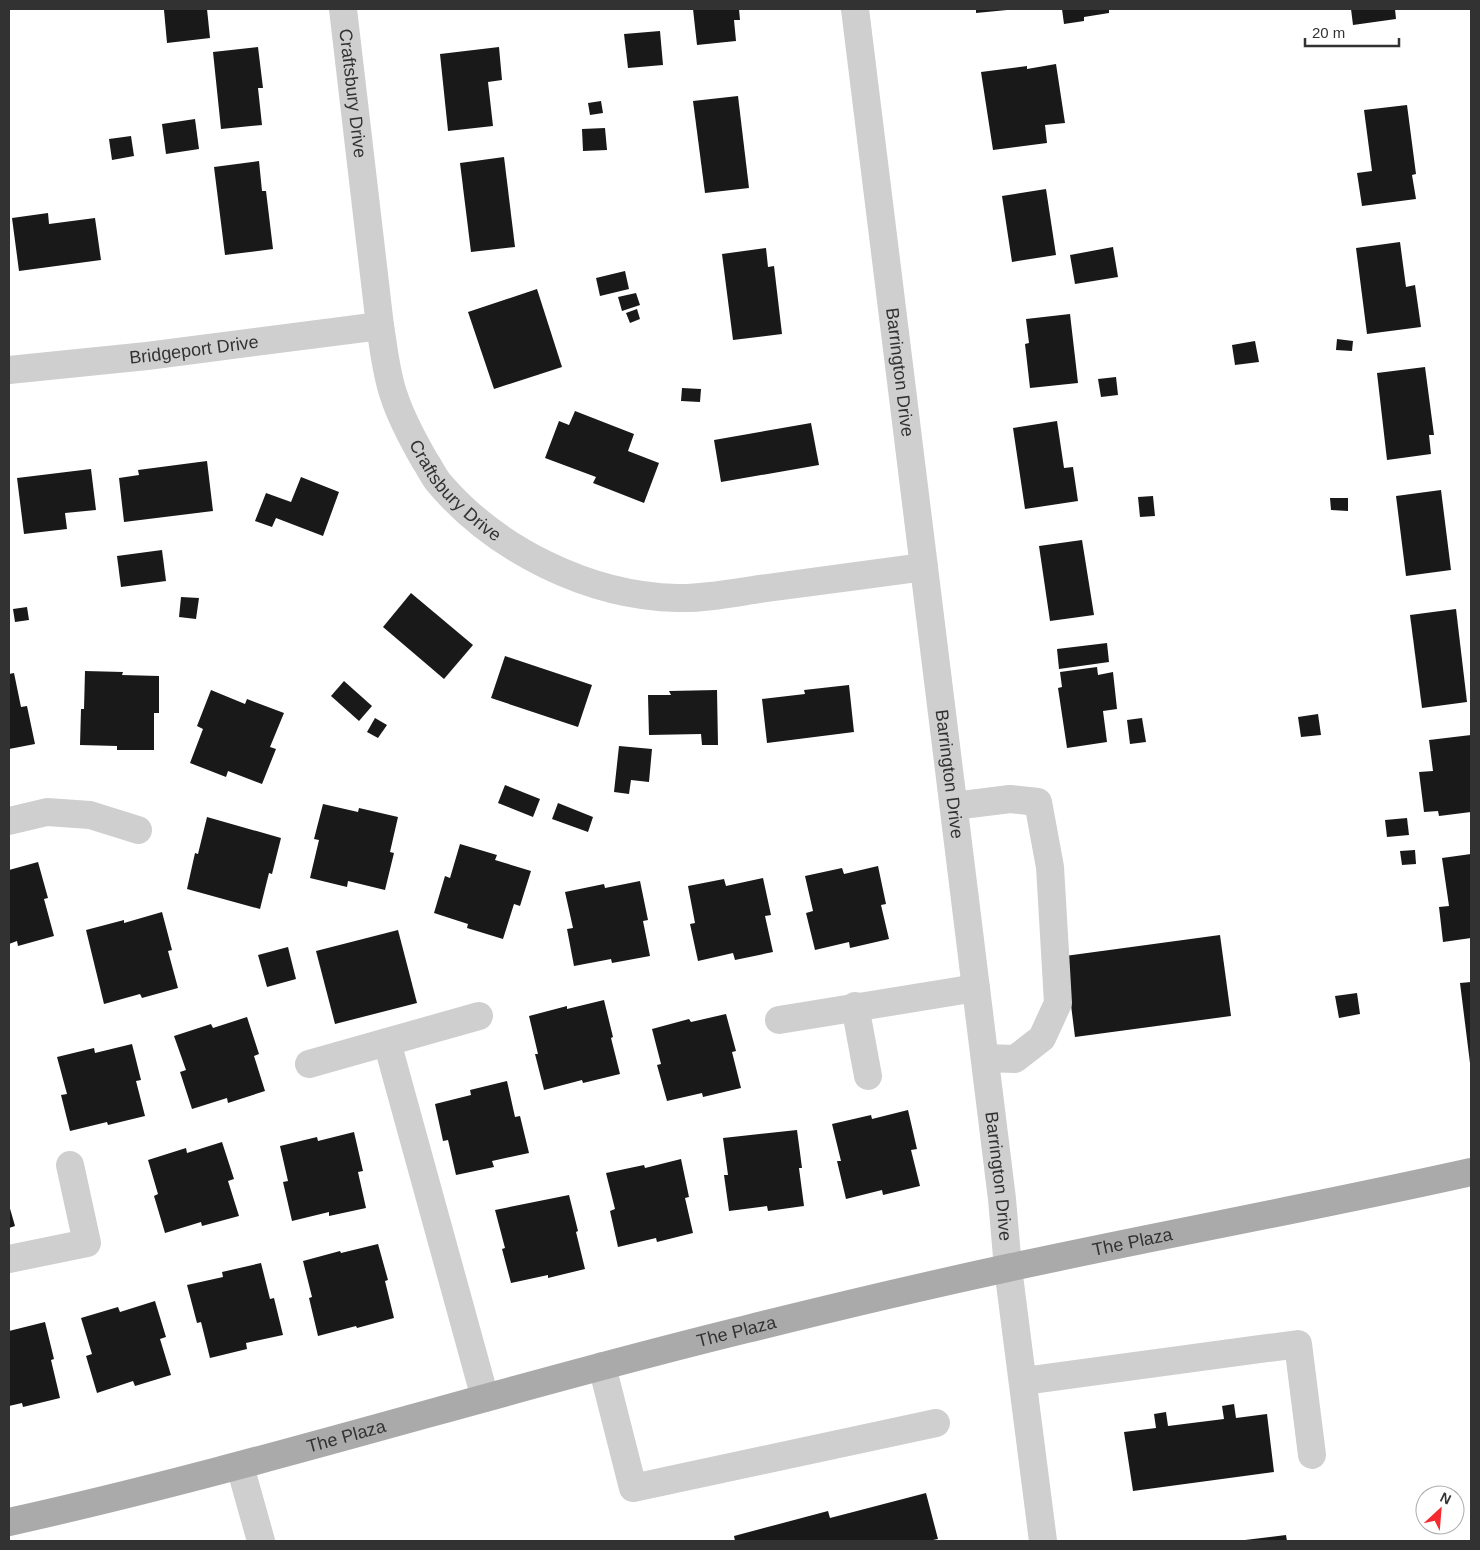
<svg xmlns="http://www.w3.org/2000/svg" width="1480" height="1550" viewBox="0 0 1480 1550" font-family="Helvetica,sans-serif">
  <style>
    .building { fill: #191919 }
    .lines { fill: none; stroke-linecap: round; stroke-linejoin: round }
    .minor { stroke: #cfcfcf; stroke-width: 28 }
    .major { stroke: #aaa; stroke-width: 28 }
    .labels { text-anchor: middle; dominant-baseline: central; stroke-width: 5; stroke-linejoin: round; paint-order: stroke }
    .street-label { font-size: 18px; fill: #323232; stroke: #fff }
  </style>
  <rect width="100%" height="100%" fill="#fff"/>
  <!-- building -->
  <g class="building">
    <path d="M176 9H207L210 38 167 43 164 10Z"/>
    <path d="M693 9H739L740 20H734L736 41 697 45Z"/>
    <path d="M976 9H1007V10L976 13Z"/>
    <path d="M1062 9H1109V13L1084 17V21L1064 24Z"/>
    <path d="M1351 9H1395L1396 19 1353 25Z"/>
    <path d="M660 31 663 65 628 68 624 34Z"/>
    <path d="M258 47 263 88H258L262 125 221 129 213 52Z"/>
    <path d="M499 47 502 80 488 82 493 126 448 131 440 54Z"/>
    <path d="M1056 64 1065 123 1045 125 1047 143 993 150 981 72 1027 66V69Z"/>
    <path d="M738 96 749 188 705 193 693 101Z"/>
    <path d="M601 101 603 113 590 115 588 103Z"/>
    <path d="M1407 105 1416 174 1412 175 1416 199 1362 206 1357 173 1372 171 1364 110Z"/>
    <path d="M195 119 199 149 166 154 162 124Z"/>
    <path d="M605 128 607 150 583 151 582 129Z"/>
    <path d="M131 136 134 156 112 160 109 139Z"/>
    <path d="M504 157 515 247 471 252 460 163Z"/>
    <path d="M259 161 262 191H266L273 249 225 255 214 167Z"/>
    <path d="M1046 189 1056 255 1012 262 1002 196Z"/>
    <path d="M48 213 49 224 95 218 101 260 19 271 12 218Z"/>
    <path d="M1400 242 1406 287 1415 285 1421 327 1367 334 1356 248Z"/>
    <path d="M1113 247 1118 277 1075 284 1070 255Z"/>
    <path d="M766 248 768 267 774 266 782 334 733 340 722 254Z"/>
    <path d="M625 271 629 289 600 296 596 278Z"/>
    <path d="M537 289 562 367 494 389 468 312Z"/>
    <path d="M636 293 640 305 622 311 618 297Z"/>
    <path d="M637 309 640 319 630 323 626 313Z"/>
    <path d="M1070 314 1078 383 1030 388 1025 344 1029 343 1026 319Z"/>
    <path d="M1337 339 1353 341 1352 351 1336 350Z"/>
    <path d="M1255 341 1259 362 1235 365 1232 345Z"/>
    <path d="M1425 367 1434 435H1429L1431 454 1387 460 1377 373Z"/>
    <path d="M1116 377 1118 395 1101 397 1098 379Z"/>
    <path d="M682 388 701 389 700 402 681 401Z"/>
    <path d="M575 411 634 434 628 451 659 463 644 503 593 483 596 477 545 458 559 421 569 425Z"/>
    <path d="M1057 421 1064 468 1073 467 1078 501 1025 509 1013 428Z"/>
    <path d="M811 423 819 465 721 482 714 440Z"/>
    <path d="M207 461 213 511 124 522 119 478 139 475 138 470Z"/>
    <path d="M91 469 96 510 65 513 67 529 24 534 17 478Z"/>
    <path d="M301 477 339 492 323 536 276 518 272 527 255 521 266 493 291 502Z"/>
    <path d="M1441 490 1451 570 1406 576 1396 496Z"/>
    <path d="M1153 496 1155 516 1140 517 1138 497Z"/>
    <path d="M1330 498H1348V511L1331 510Z"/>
    <path d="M1082 540 1094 615 1050 621 1039 546Z"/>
    <path d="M162 550 166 581 121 587 117 556Z"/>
    <path d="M411 593 473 645 444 679 383 627Z"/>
    <path d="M181 597 199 598 196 619 179 617Z"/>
    <path d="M27 607 29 620 15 622 13 609Z"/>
    <path d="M1456 609 1467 702 1422 708 1410 615Z"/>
    <path d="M1107 643 1109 662 1059 669 1057 649Z"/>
    <path d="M505 656 592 685 578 727 491 698Z"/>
    <path d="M1097 667 1098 675 1113 672 1117 709 1103 711 1107 742 1067 748 1058 688 1062 687 1060 672Z"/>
    <path d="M85 671 123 672 122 675 159 676V713H154V750H117V746L80 745 81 709H84Z"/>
    <path d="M14 673 21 707 27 706 35 744 9 749V674Z"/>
    <path d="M344 681 372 706 359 721 331 696Z"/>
    <path d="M849 685 854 732 767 743 762 699 805 694 804 690Z"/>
    <path d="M211 690 245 704 247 699 284 713 270 747 276 749 262 784 228 771 226 777 190 763 203 729 197 726Z"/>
    <path d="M717 690 718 745H702L701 734 649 735 648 695H671L669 691Z"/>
    <path d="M1318 714 1321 735 1301 737 1298 717Z"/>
    <path d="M375 718 387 725 378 738 367 732Z"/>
    <path d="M1142 718 1146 742 1130 744 1127 720Z"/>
    <path d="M1471 735V812L1439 816 1438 811 1424 812 1419 772 1433 771 1429 740Z"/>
    <path d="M619 746 652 749 649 782 631 780 629 794 614 792Z"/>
    <path d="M505 785 540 799 533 817 498 803Z"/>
    <path d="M558 803 593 817 588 832 552 819Z"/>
    <path d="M323 804 358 812 359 808 398 817 390 852 394 853 385 890 348 881 347 887 310 878 319 840 314 839Z"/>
    <path d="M207 817 281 838 272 874 269 873 260 909 187 889 195 853 198 854Z"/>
    <path d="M1407 818 1409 835 1387 837 1385 820Z"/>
    <path d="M460 844 497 855 495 860 531 871 520 906 514 904 503 939 467 928 468 924 434 913 445 876 450 878Z"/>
    <path d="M1415 850 1416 864 1402 865 1400 851Z"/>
    <path d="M1471 854V938L1443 942 1439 907 1449 906 1442 858Z"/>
    <path d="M38 862 48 898 44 899 54 936 18 946 17 941 9 944V870Z"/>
    <path d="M878 866 886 904 881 905 889 939 850 948 849 942 815 950 806 913 813 911 805 876 842 868 844 874Z"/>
    <path d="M763 878 771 915 765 916 773 952 735 960 733 953 698 961 690 924 695 923 688 886 724 879 726 886Z"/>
    <path d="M640 881 648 920 643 921 650 956 612 963 611 959 574 966 567 929 573 928 565 892 604 884 605 888Z"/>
    <path d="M162 912 172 950 168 951 178 988 142 998 140 994 104 1004 86 930 124 920V923Z"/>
    <path d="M398 930 417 1003 335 1024 316 951Z"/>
    <path d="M1220 935 1231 1016 1075 1037 1065 956Z"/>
    <path d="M288 947 296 979 267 987 258 955Z"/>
    <path d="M1471 982V1063H1470L1460 983Z"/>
    <path d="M1357 993 1360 1014 1339 1018 1335 996Z"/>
    <path d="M604 1000 613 1037 611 1038 620 1074 583 1083 582 1080 544 1090 535 1054H538L529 1016 567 1006V1009Z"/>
    <path d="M726 1014 736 1051 732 1052 741 1088 703 1097 702 1093 667 1101 657 1065 661 1064 652 1029 689 1019 691 1022Z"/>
    <path d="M247 1017 259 1054 254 1056 265 1091 228 1103 227 1098 192 1109 180 1072 186 1070 174 1036 211 1024 213 1028Z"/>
    <path d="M132 1044 141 1080 136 1081 145 1116 108 1125 107 1122 70 1131 61 1095 67 1094 57 1057 94 1048 95 1053Z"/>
    <path d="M507 1081 515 1117 520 1116 529 1153 492 1161 494 1167 456 1175 448 1140 443 1141 435 1104 471 1095 470 1090Z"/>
    <path d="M908 1110 917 1149 911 1150 920 1186 883 1195 882 1190 846 1199 837 1161H841L832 1124 871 1115 872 1119Z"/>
    <path d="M797 1130 802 1168H799L804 1206 768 1211 767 1206 729 1211 724 1175H728L723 1138Z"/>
    <path d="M354 1132 363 1171 358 1172 366 1208 329 1216V1212L292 1221 283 1182 288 1181 280 1146 317 1137 318 1141Z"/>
    <path d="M222 1142 234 1179 228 1181 239 1216 202 1226 201 1222 165 1233 154 1196 158 1194 148 1160 186 1148 187 1153Z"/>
    <path d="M681 1159 689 1197 685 1198 693 1233 657 1242 656 1238 618 1247 610 1211 615 1209 606 1173 644 1165 645 1168Z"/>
    <path d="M569 1195 578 1231 576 1232 585 1269 548 1278V1275L511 1283 502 1249 505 1248 495 1210Z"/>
    <path d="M9 1205 15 1226 9 1228Z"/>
    <path d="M378 1244 388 1280 385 1281 394 1318 357 1328 356 1326 318 1336 309 1298 312 1297 303 1261 340 1251 341 1253Z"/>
    <path d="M261 1263 270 1299 274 1298 283 1335 246 1343 247 1349 210 1358 201 1322 197 1323 187 1285 223 1277 222 1272Z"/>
    <path d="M155 1301 166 1337 160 1339 171 1375 135 1386 133 1381 97 1393 86 1356 92 1354 81 1318 118 1307 120 1312Z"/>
    <path d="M45 1322 54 1359 51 1360 60 1398 23 1407 22 1403 9 1406V1331Z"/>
    <path d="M1234 1404 1236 1418 1267 1414 1274 1472 1133 1491 1124 1432 1156 1428 1154 1414 1166 1412 1168 1426 1224 1419 1222 1406Z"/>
    <path d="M926 1493 938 1539 928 1541H735L734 1536 828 1511 830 1518Z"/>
    <path d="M1286 1535 1287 1541H1245V1540Z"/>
  </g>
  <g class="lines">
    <!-- minor -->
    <g class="minor">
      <path id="s1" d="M343 9 380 326C384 349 386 374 394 396 401 418 413 440 425 461 430 468 433 476 439 483 496 550 589 596 677 598 706 599 738 592 767 588 819 581 872 574 924 567"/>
      <path id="s2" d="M855 9 1002 1199 1008 1268 1043 1541"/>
      <path id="s3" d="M9 370 147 356 380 326"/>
      <path d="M954 806 1010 799 1038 802 1050 867 1058 1003 1042 1038 1015 1059 985 1058"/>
      <path d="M9 821 47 812 90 815 138 830"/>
      <path d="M855 1006 868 1076"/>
      <path d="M779 1020 976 988"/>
      <path d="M387 1042 485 1398"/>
      <path d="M309 1064 479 1016"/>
      <path d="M9 1259 87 1243 70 1165"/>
      <path d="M602 1366 633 1488 936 1423"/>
      <path d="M1023 1381 1298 1344 1312 1455"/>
      <path d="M240 1466 261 1541"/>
    </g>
    <!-- major -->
    <path class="major" id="s4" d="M9 1522C258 1467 500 1389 747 1329 835 1307 924 1286 1012 1267 1165 1234 1319 1206 1471 1172"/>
  </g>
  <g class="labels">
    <!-- street labels -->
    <g class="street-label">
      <text stroke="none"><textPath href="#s1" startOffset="85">Craftsbury Drive</textPath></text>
      <text stroke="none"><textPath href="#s3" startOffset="186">Bridgeport Drive</textPath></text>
      <text stroke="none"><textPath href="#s2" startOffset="366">Barrington Drive</textPath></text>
      <text stroke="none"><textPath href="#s1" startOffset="505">Craftsbury Drive</textPath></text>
      <text stroke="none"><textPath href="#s2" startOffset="771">Barrington Drive</textPath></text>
      <text stroke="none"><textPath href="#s2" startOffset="1176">Barrington Drive</textPath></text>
      <text stroke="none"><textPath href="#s4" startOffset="1158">The Plaza</textPath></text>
      <text stroke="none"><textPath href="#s4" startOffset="752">The Plaza</textPath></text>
      <text stroke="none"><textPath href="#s4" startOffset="348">The Plaza</textPath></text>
    </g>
  </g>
  <!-- border -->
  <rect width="1480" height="1550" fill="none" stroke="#323232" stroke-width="20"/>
  <!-- north arrow -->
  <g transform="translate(1440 1510) rotate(26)"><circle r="24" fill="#ffffff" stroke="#adadad"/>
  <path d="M0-4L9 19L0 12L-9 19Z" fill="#f32a30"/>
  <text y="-8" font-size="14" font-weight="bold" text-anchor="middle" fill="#323232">N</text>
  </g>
  <!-- scale -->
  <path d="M1305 38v8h94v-8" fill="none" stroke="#323232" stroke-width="2.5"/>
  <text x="1312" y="38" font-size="15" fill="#323232" stroke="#ffffff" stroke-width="4" paint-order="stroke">20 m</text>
</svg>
